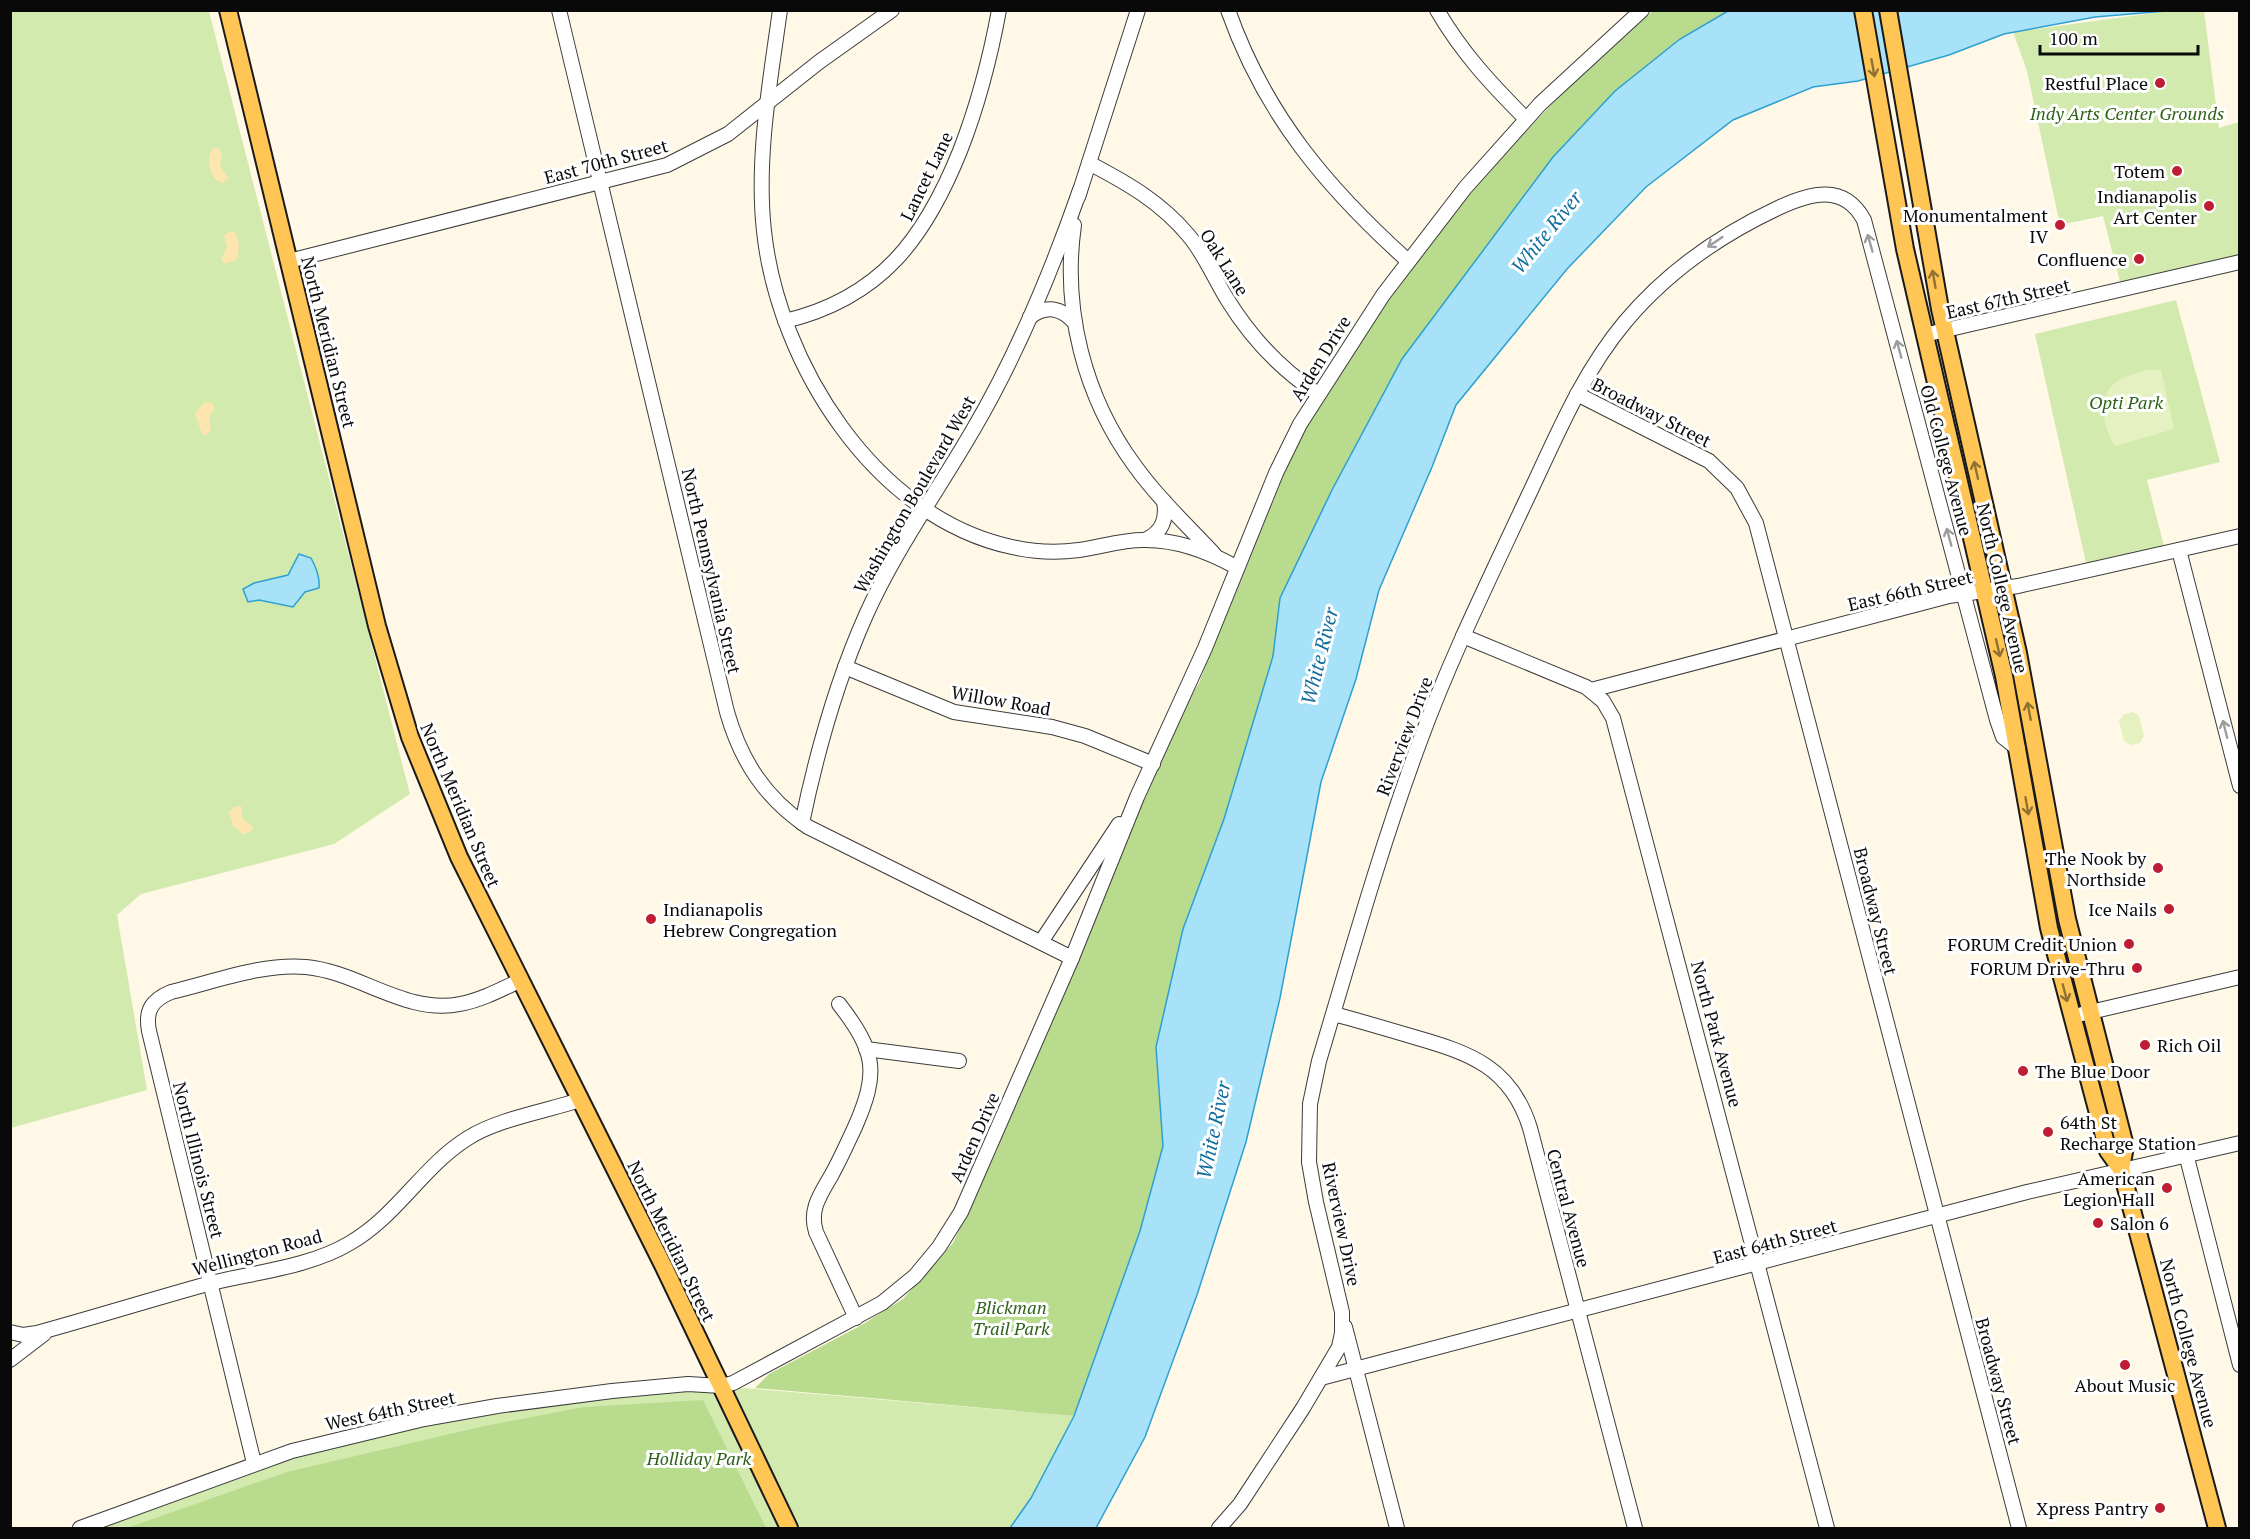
<svg xmlns="http://www.w3.org/2000/svg" width="2250" height="1539" viewBox="0 0 2250 1539" font-family="'PT Serif',serif">
  <style>
    .green { fill: #d3eaaf }
    .forest { fill: #b8db8e }
    .sand { fill: #fde5b0 }
    .pitch { fill: #e5f1c1 }
    .water { fill: #a8e2f9; stroke: #2da0d2; stroke-width: 1.5 }
    .lines { fill: none; stroke-linecap: round; stroke-linejoin: round }
    .minor-casing { stroke: #3c3c3c; stroke-width: 16 }
    .major-casing { stroke: #1a1a1a; stroke-width: 20 }
    .minor { stroke: #fff; stroke-width: 14 }
    .major { stroke: #ffc656; stroke-width: 16 }
    .oneway { stroke: #907133 }
    .oneway2 { stroke: #9d9d9d }
    .poi-dot { fill: #be1d34; stroke: #fff; stroke-width: 2 }
    .labels { text-anchor: middle; dominant-baseline: central; stroke-width: 6; stroke-linejoin: round; paint-order: stroke }
    .poi-label { font-size: 18px; fill: #090909; stroke: #fff; text-anchor: end }
    .park-label { font-size: 18px; font-style: italic; fill: #2f6219; stroke: #fff }
    .street-label { font-size: 18px; fill: #090909; stroke: #fff }
    .water-label { font-size: 20px; font-style: italic; fill: #106d9e; stroke: #fff }
  </style>
  <rect width="100%" height="100%" fill="#fff8e6"/>
  <!-- green -->
  <g class="green">
    <path d="M11 11H209L410 794 334 844 141 894 117 915 147 1090 11 1128Z"/>
    <path d="M2169 11H2204L2219 128 2239 122V255L2120 282 2103 216 2060 225 2027 71 2013 32Z"/>
    <path d="M2176 300 2220 462 2147 480 2164 546 2086 563 2035 334Z"/>
    <path d="M721 1386 1074 1416 1031 1498 1010 1528H80L254 1463 424 1419 612 1391Z"/>
  </g>
  <!-- forest -->
  <g class="forest">
    <path d="M1653 11H1728L1680 39 1553 157 1402 359 1280 598 1273 656 1224 819 1183 929 1156 1047 1163 1146 1140 1231 1074 1416 755 1388 769 1374 860 1326 903 1299 953 1243 997 1150 1019 1090 1070 978 1160 760 1186 703 1199 683C1233 592 1266 500 1312 415 1363 320 1432 235 1504 156 1551 104 1598 53 1653 11Z"/>
    <path d="M703 1400 766 1528H127L287 1472 480 1427 584 1407Z"/>
  </g>
  <!-- sand -->
  <g class="sand">
    <path d="M213 148H218L222 154 220 167 229 178 223 183C209 180 205 156 213 148Z"/>
    <path d="M228 232H234C240 240 240 251 236 260L224 264 221 259 227 247 224 236Z"/>
    <path d="M205 402H211L215 408 209 417 211 431 206 435 202 434 195 413Z"/>
    <path d="M241 806 243 819 253 827 251 832 243 834 233 826 229 812 234 807Z"/>
  </g>
  <!-- pitch -->
  <g class="pitch">
    <path d="M2147 370H2161L2174 429 2115 446C2104 429 2096 397 2116 382 2125 376 2137 373 2147 370Z"/>
    <path d="M2133 712 2139 716 2144 736 2140 743 2131 745 2124 741 2119 721 2124 714Z"/>
  </g>
  <!-- water -->
  <g class="water">
    <path d="M1728 11H2166L2095 17 2004 34 1949 55 1858 81 1813 87 1733 120 1646 187 1567 269 1456 405 1432 467 1379 590 1356 679 1321 782 1280 998 1246 1142 1197 1295 1145 1437 1096 1528H1010L1031 1498 1074 1416 1140 1231 1163 1146 1156 1047 1183 929 1224 819 1273 656 1280 598 1332 490 1402 359 1553 157 1615 91 1680 39Z"/>
    <path d="M299 554 311 558C316 567 320 577 319 588L305 592 293 607 259 600 248 602 243 589 254 583 288 575Z"/>
  </g>
  <g class="lines">
    <!-- minor casing -->
    <g class="minor-casing">
      <g id="minor">
        <path d="M559 10 727 712C741 761 765 798 808 827L1072 958"/>
        <path d="M780 10C770 82 756 159 764 231 778 363 875 518 1012 547 1034 552 1057 553 1079 550 1101 547 1124 539 1146 540 1178 540 1209 552 1236 567"/>
        <path d="M1228 10C1265 115 1327 188 1408 261"/>
        <path d="M1437 10C1462 53 1492 85 1526 119"/>
        <path d="M1089 163C1127 183 1161 202 1189 236 1205 255 1214 278 1227 299 1251 338 1280 369 1318 394"/>
        <path d="M1078 197 1138 10"/>
        <path d="M1074 225C1062 309 1084 397 1135 466 1158 498 1187 525 1214 554"/>
        <path d="M289 261 667 165 728 134 819 62 892 10"/>
        <path d="M1030 317C1046 305 1061 307 1075 323"/>
        <path d="M785 321C881 298 925 238 960 151 978 105 990 59 999 10"/>
        <path d="M1924 335 2240 262"/>
        <path d="M1577 394 1709 461 1737 488 1756 523 2019 1528"/>
        <path d="M1145 540C1163 532 1167 518 1164 501"/>
        <path d="M2179 550 2240 786"/>
        <path d="M1463 636 1586 687 1603 701 1613 718 1827 1528"/>
        <path d="M845 667 954 712 1052 727 1085 736 1153 764"/>
        <path d="M1591 690 1949 596 2018 586 2240 536"/>
        <path d="M802 823C817 751 836 682 866 615 895 550 937 492 973 430 1017 355 1051 273 1080 190"/>
        <path d="M1041 942 1119 824"/>
        <path d="M839 1004C876 1052 879 1072 855 1127 847 1144 840 1160 831 1176 820 1195 809 1210 816 1232L856 1318"/>
        <path d="M1334 1014C1360 1021 1387 1029 1414 1037 1470 1053 1511 1067 1530 1128L1635 1528"/>
        <path d="M2082 1014 2240 977"/>
        <path d="M866 1049 959 1061"/>
        <path d="M2186 1154 2240 1365"/>
        <path d="M1345 1327 1397 1528"/>
        <path d="M10 1332 23 1335 37 1333C95 1317 153 1299 211 1283 256 1272 310 1267 350 1243 397 1216 423 1166 468 1138 498 1119 546 1111 580 1100"/>
        <path d="M10 1360 44 1334"/>
        <path d="M1321 1378 2027 1192 2240 1143"/>
        <path d="M254 1463 149 1031C145 1010 152 1000 171 992 214 982 262 963 306 967 359 972 406 1015 460 1004 481 1000 500 990 519 981"/>
        <path d="M80 1528 292 1451 424 1419 497 1406 612 1391 688 1384 721 1386 733 1383 882 1303 915 1276 939 1247 961 1212 1072 958 1137 797 1205 648 1276 473 1300 424 1383 295 1465 188 1540 104 1642 10"/>
        <path d="M1219 1528 1240 1504 1303 1408 1339 1347 1342 1333V1312L1316 1202 1309 1162 1310 1104 1319 1061C1351 954 1381 846 1420 741 1449 662 1486 586 1522 509 1553 445 1579 377 1625 322 1667 272 1720 235 1778 208 1810 193 1844 183 1864 220L1997 720 2003 737 2018 749"/>
      </g>
    </g>
    <!-- major casing -->
    <g class="major-casing">
      <g id="major">
        <path d="M228 10 377 626 410 737 459 857 663 1265 789 1528"/>
        <path d="M1863 10 1905 249 2004 676 2049 928 2108 1151 2121 1169 2217 1528"/>
        <path d="M1888 10 1940 309 2018 653 2067 919 2125 1146 2121 1169"/>
      </g>
    </g>
    <!-- minor -->
    <use href="#minor" class="minor"/>
    <!-- major -->
    <use href="#major" class="major"/>
  </g>
  <!-- one-way arrows -->
  <defs><path id="oneway-shaft" d="M-6 0H5M1.5-3L5.5 0L1.5 3" fill="none" stroke-width="1.6" stroke-linecap="round" stroke-linejoin="round" transform="scale(1.5)"/></defs>
  <g class="oneway">
    <use href="#oneway-shaft" transform="translate(1873 68) rotate(80)"/>
    <use href="#oneway-shaft" transform="translate(1934 279) rotate(-100)"/>
    <use href="#oneway-shaft" transform="translate(1976 470) rotate(-103)"/>
    <use href="#oneway-shaft" transform="translate(1998 648) rotate(77)"/>
    <use href="#oneway-shaft" transform="translate(2029 711) rotate(-101)"/>
    <use href="#oneway-shaft" transform="translate(2027 806) rotate(80)"/>
    <use href="#oneway-shaft" transform="translate(2065 993) rotate(75)"/>
  </g>
  <g class="oneway2">
    <use href="#oneway-shaft" transform="translate(1715 242) rotate(146)"/>
    <use href="#oneway-shaft" transform="translate(1870 243) rotate(-106)"/>
    <use href="#oneway-shaft" transform="translate(1899 349) rotate(-105)"/>
    <use href="#oneway-shaft" transform="translate(1949 537) rotate(-105)"/>
    <use href="#oneway-shaft" transform="translate(2225 729) rotate(-104)"/>
  </g>
  <!-- markers -->
  <g class="poi-dot">
    <circle cx="2160" cy="83" r="6"/>
    <circle cx="2177" cy="171" r="6"/>
    <circle cx="2209" cy="206" r="6"/>
    <circle cx="2060" cy="225" r="6"/>
    <circle cx="2139" cy="259" r="6"/>
    <circle cx="2158" cy="868" r="6"/>
    <circle cx="2169" cy="909" r="6"/>
    <circle cx="651" cy="919" r="6"/>
    <circle cx="2129" cy="944" r="6"/>
    <circle cx="2137" cy="968" r="6"/>
    <circle cx="2145" cy="1045" r="6"/>
    <circle cx="2023" cy="1071" r="6"/>
    <circle cx="2048" cy="1132" r="6"/>
    <circle cx="2167" cy="1188" r="6"/>
    <circle cx="2098" cy="1223" r="6"/>
    <circle cx="2125" cy="1365" r="6"/>
    <circle cx="2160" cy="1508" r="6"/>
  </g>
  <g class="labels">
    <!-- poi labels -->
    <g class="poi-label">
      <text x="2148" y="83">Restful Place</text>
      <text x="2165" y="171">Totem</text>
      <text x="2197" y="196">Indianapolis<tspan x="2197" dy="21">Art Center</tspan></text>
      <text x="2048" y="215">Monumentalment<tspan x="2048" dy="21">IV</tspan></text>
      <text x="2127" y="259">Confluence</text>
      <text x="2146" y="858">The Nook by<tspan x="2146" dy="21">Northside</tspan></text>
      <text x="663" y="909" text-anchor="start">Indianapolis<tspan x="663" dy="21">Hebrew Congregation</tspan></text>
      <text x="2157" y="909">Ice Nails</text>
      <text x="2117" y="944">FORUM Credit Union</text>
      <text x="2125" y="968">FORUM Drive-Thru</text>
      <text x="2157" y="1045" text-anchor="start">Rich Oil</text>
      <text x="2035" y="1071" text-anchor="start">The Blue Door</text>
      <text x="2060" y="1122" text-anchor="start">64th St<tspan x="2060" dy="21">Recharge Station</tspan></text>
      <text x="2155" y="1178">American<tspan x="2155" dy="21">Legion Hall</tspan></text>
      <text x="2110" y="1223" text-anchor="start">Salon 6</text>
      <text x="2125" y="1385" text-anchor="middle">About Music</text>
      <text x="2148" y="1508">Xpress Pantry</text>
    </g>
    <!-- park labels -->
    <g class="park-label">
      <text x="2127" y="113">Indy Arts Center Grounds</text>
      <text x="2126" y="402">Opti Park</text>
      <text x="1011" y="1307">Blickman<tspan x="1011" dy="21">Trail Park</tspan></text>
      <text x="699" y="1458">Holliday Park</text>
    </g>
    <!-- street labels -->
    <g class="street-label">
      <text transform="translate(606 161) rotate(-15)">East 70th Street</text>
      <text transform="translate(926 176) rotate(-64)">Lancet Lane</text>
      <text transform="translate(1225 262) rotate(58)">Oak Lane</text>
      <text transform="translate(2008 298) rotate(-13)">East 67th Street</text>
      <text transform="translate(329 342) rotate(76)">North Meridian Street</text>
      <text transform="translate(1320 358) rotate(-58)">Arden Drive</text>
      <text transform="translate(1652 412) rotate(27)">Broadway Street</text>
      <text transform="translate(1947 460) rotate(75)">Old College Avenue</text>
      <text transform="translate(914 494) rotate(-60)">Washington Boulevard West</text>
      <text transform="translate(712 571) rotate(77)">North Pennsylvania Street</text>
      <text transform="translate(2003 588) rotate(77)">North College Avenue</text>
      <text transform="translate(1910 590) rotate(-13)">East 66th Street</text>
      <text transform="translate(1001 700) rotate(10)">Willow Road</text>
      <text transform="translate(1404 736) rotate(-69)">Riverview Drive</text>
      <text transform="translate(461 805) rotate(67)">North Meridian Street</text>
      <text transform="translate(1876 911) rotate(76)">Broadway Street</text>
      <text transform="translate(1717 1034) rotate(75)">North Park Avenue</text>
      <text transform="translate(974 1137) rotate(-66)">Arden Drive</text>
      <text transform="translate(199 1160) rotate(76)">North Illinois Street</text>
      <text transform="translate(1569 1208) rotate(75)">Central Avenue</text>
      <text transform="translate(1342 1224) rotate(78)">Riverview Drive</text>
      <text transform="translate(672 1241) rotate(64)">North Meridian Street</text>
      <text transform="translate(1775 1241) rotate(-15)">East 64th Street</text>
      <text transform="translate(257 1252) rotate(-15)">Wellington Road</text>
      <text transform="translate(2189 1343) rotate(75)">North College Avenue</text>
      <text transform="translate(1999 1381) rotate(75)">Broadway Street</text>
      <text transform="translate(390 1410) rotate(-12)">West 64th Street</text>
    </g>
    <!-- water labels -->
    <g class="water-label">
      <text transform="translate(1546 232) rotate(-51)">White River</text>
      <text transform="translate(1319 656) rotate(-76)">White River</text>
      <text transform="translate(1213 1130) rotate(-78)">White River</text>
    </g>
  </g>
  <!-- border -->
  <rect width="2250" height="1539" fill="none" stroke="#090909" stroke-width="24"/>
  <!-- scale -->
  <path d="M2040 45v9h158v-9" fill="none" stroke="#090909" stroke-width="3"/>
  <text x="2049" y="45" font-size="18" fill="#090909" stroke="#ffffff" stroke-width="4.5" paint-order="stroke">100 m</text>
</svg>
